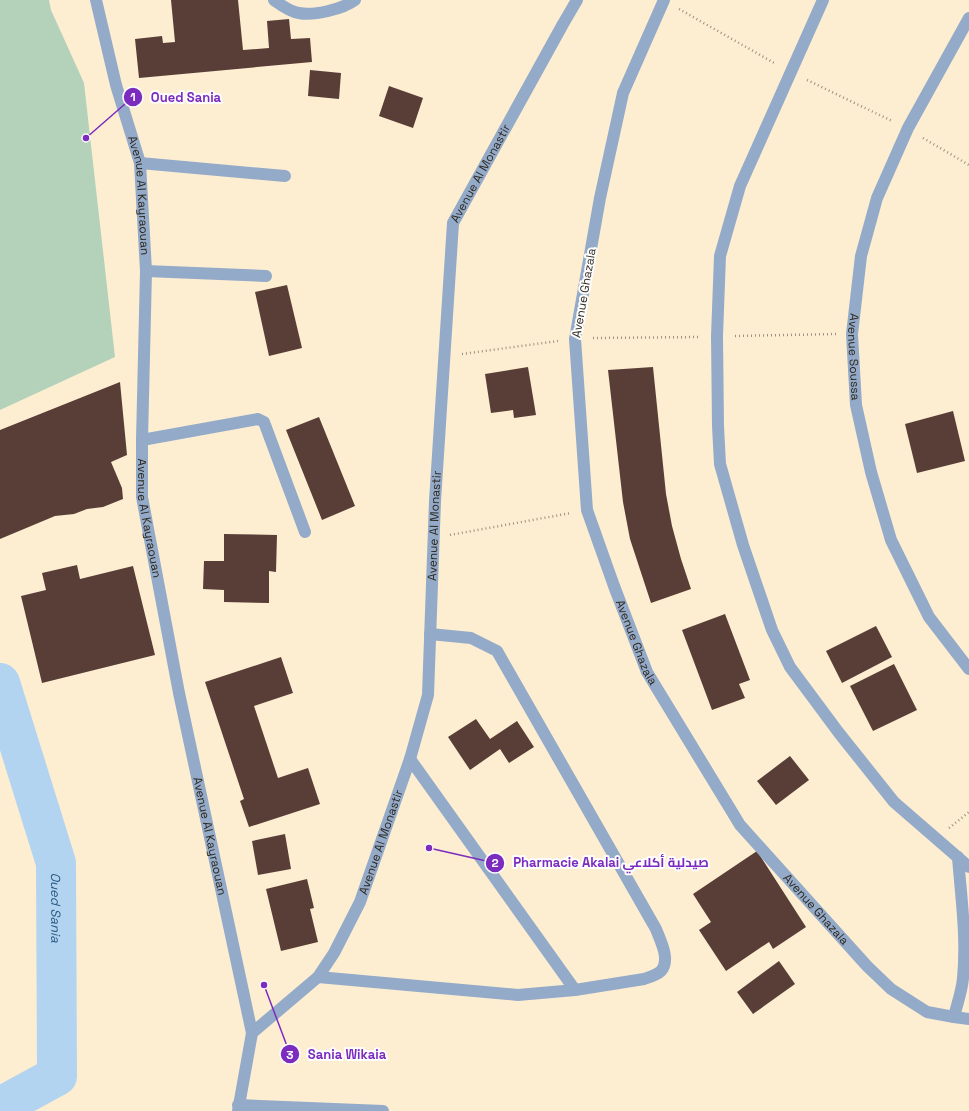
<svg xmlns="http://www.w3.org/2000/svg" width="969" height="1111" viewBox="0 0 969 1111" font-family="'Space Grotesk',Cairo,sans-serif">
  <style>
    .green { fill: #b4d2b9 }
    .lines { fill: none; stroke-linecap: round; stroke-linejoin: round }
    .river { stroke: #b3d4f1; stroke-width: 40 }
    .building { fill: #593e37 }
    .path { stroke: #9c927e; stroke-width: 2.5; stroke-dasharray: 1 3; stroke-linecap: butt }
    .street { stroke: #94aac9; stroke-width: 12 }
    .labels { text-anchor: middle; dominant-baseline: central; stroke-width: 4; stroke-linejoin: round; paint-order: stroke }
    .street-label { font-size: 12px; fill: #2d281e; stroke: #fdfdfd }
    .water-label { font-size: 13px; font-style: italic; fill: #2b5b84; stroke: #fdfdfd }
    .leader { fill: none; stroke: #7b2cbf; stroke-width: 1.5 }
    .callout-dot { fill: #7b2cbf; stroke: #fdfdfd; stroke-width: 1.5 }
    .mark-label { font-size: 12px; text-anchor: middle; font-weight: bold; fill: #fff }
    .callout-label { font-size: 13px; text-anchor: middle; font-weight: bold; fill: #7b2cbf; stroke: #fdfdfd; stroke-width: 4; stroke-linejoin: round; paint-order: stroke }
  </style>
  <rect width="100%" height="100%" fill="#fdeed2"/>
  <!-- green -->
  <path class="green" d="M0 0H49L51 10 84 83 115 357 0 410Z"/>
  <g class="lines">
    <!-- river -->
    <path class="river" id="s1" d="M0 683 56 863 57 1076 0 1107"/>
  </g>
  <!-- building -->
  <g class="building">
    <path d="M171 0H238L243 50 269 48 267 21 289 19 291 39 310 38 312 62 139 78 135 39 162 36 163 43 175 42Z"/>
    <path d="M310 70 341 73 339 99 308 96Z"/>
    <path d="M389 86 423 98 413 128 379 116Z"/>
    <path d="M287 285 302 348 269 356 255 292Z"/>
    <path d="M528 367 536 415 514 418 513 410 491 413 485 374Z"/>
    <path d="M653 367 666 494 672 526 681 559 691 589 651 603 630 539 623 502 608 370Z"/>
    <path d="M120 382 127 455 111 462 122 488 123 499 103 507 87 509 74 514 55 516 0 539V430Z"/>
    <path d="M953 411 965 461 917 473 905 424Z"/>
    <path d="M319 417 355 506 322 520 286 430Z"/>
    <path d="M224 534 277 535 276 572 269 571V603L224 602V590L203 589 204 561H224Z"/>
    <path d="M77 565 80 579 133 566 155 655 42 683 21 596 46 590 42 573Z"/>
    <path d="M725 614 750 680 739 684 745 698 712 710 682 630Z"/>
    <path d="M876 626 892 657 842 683 826 651Z"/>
    <path d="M281 657 293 693 254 706 278 778 308 768 320 804 249 827 240 801 244 799 205 682Z"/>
    <path d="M894 664 917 710 873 731 850 686Z"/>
    <path d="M476 719 490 739 517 721 534 747 509 763 500 749 470 770 448 737Z"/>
    <path d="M790 756 809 780 776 805 757 781Z"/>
    <path d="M285 834 291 869 258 875 252 841Z"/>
    <path d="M757 851 806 927 773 949 769 942 726 971 699 930 711 922 693 894Z"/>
    <path d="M307 879 314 908 310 909 318 942 281 951 266 889Z"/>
    <path d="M779 961 795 984 753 1014 737 992Z"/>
  </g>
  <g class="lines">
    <!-- path -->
    <g class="path">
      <path d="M679 9 776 64"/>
      <path d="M807 80 892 121"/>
      <path d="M923 138 969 165"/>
      <path d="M735 336 836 334"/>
      <path d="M593 338 700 337"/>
      <path d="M462 354 558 341"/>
      <path d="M450 535 571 513"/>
      <path d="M949 828 969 812"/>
    </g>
    <!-- street -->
    <g class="street">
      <path id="s2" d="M96 0 116 85 140 163 146 271 142 440V497L179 693 252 1033 238 1111"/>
      <path d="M274 0C281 5 290 12 299 13 314 16 343 9 355 0"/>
      <path id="s3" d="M664 0 623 93 600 198 575 339 587 510 614 586 647 672 740 825 867 966 891 989 927 1012 954 1017C957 1004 962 991 963 978 967 938 961 897 958 857"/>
      <path d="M823 0 740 186 720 256 717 336 718 426 720 464 743 545 772 630 790 667 839 733 894 802 969 867"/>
      <path id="s4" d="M969 18 908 128 877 198 861 256 852 334 856 405 871 472 891 540 929 617 969 669"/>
      <path d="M140 163 285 176"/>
      <path d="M146 271 266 276"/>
      <path d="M142 440 258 419 264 422 305 532"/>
      <path d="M410 759 575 990"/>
      <path d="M318 977 518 995 575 990 644 979C650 977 657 975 661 971 671 960 660 940 656 929L497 651 471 638 430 634"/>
      <path d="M954 1017 969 1019"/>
      <path id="s5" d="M252 1033 318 977 334 953 360 902 410 759 428 695 435 501 453 223 563 24 577 0"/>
      <path d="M238 1105 383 1111"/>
    </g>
  </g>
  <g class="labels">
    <!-- street labels -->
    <g class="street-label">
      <text stroke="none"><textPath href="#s5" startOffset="920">Avenue Al Monastir</textPath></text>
      <text stroke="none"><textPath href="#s2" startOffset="201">Avenue Al Kayraouan</textPath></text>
      <text transform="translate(584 293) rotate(-80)">Avenue Ghazala</text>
      <text stroke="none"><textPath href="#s4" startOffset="364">Avenue Soussa</textPath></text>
      <text stroke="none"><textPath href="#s2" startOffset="525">Avenue Al Kayraouan</textPath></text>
      <text stroke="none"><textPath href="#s5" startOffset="560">Avenue Al Monastir</textPath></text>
      <text stroke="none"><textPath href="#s3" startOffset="665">Avenue Ghazala</textPath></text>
      <text stroke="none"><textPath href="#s2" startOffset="849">Avenue Al Kayraouan</textPath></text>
      <text stroke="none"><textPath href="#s5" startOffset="236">Avenue Al Monastir</textPath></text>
      <text stroke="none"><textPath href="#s3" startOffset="989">Avenue Ghazala</textPath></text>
    </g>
    <!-- water labels -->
    <g class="water-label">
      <text stroke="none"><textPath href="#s1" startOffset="233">Oued Sania</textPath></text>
    </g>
  </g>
  <!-- callouts -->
  <path class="leader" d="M86 138L133 97M429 848L495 863M264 985L290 1054"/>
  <g class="callout-dot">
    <circle cx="86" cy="138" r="4"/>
    <circle cx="429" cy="848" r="4"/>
    <circle cx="264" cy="985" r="4"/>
    <circle cx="133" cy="97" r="10"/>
    <circle cx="495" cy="863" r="10"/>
    <circle cx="290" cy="1054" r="10"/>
  </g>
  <g class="mark-label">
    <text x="133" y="101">1</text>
    <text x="495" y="867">2</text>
    <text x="290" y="1059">3</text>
  </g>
  <g class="callout-label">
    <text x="186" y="102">Oued Sania</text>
    <text x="611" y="867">Pharmacie Akalai صيدلية أكلاعي</text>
    <text x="347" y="1059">Sania Wikaia</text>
  </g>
</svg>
